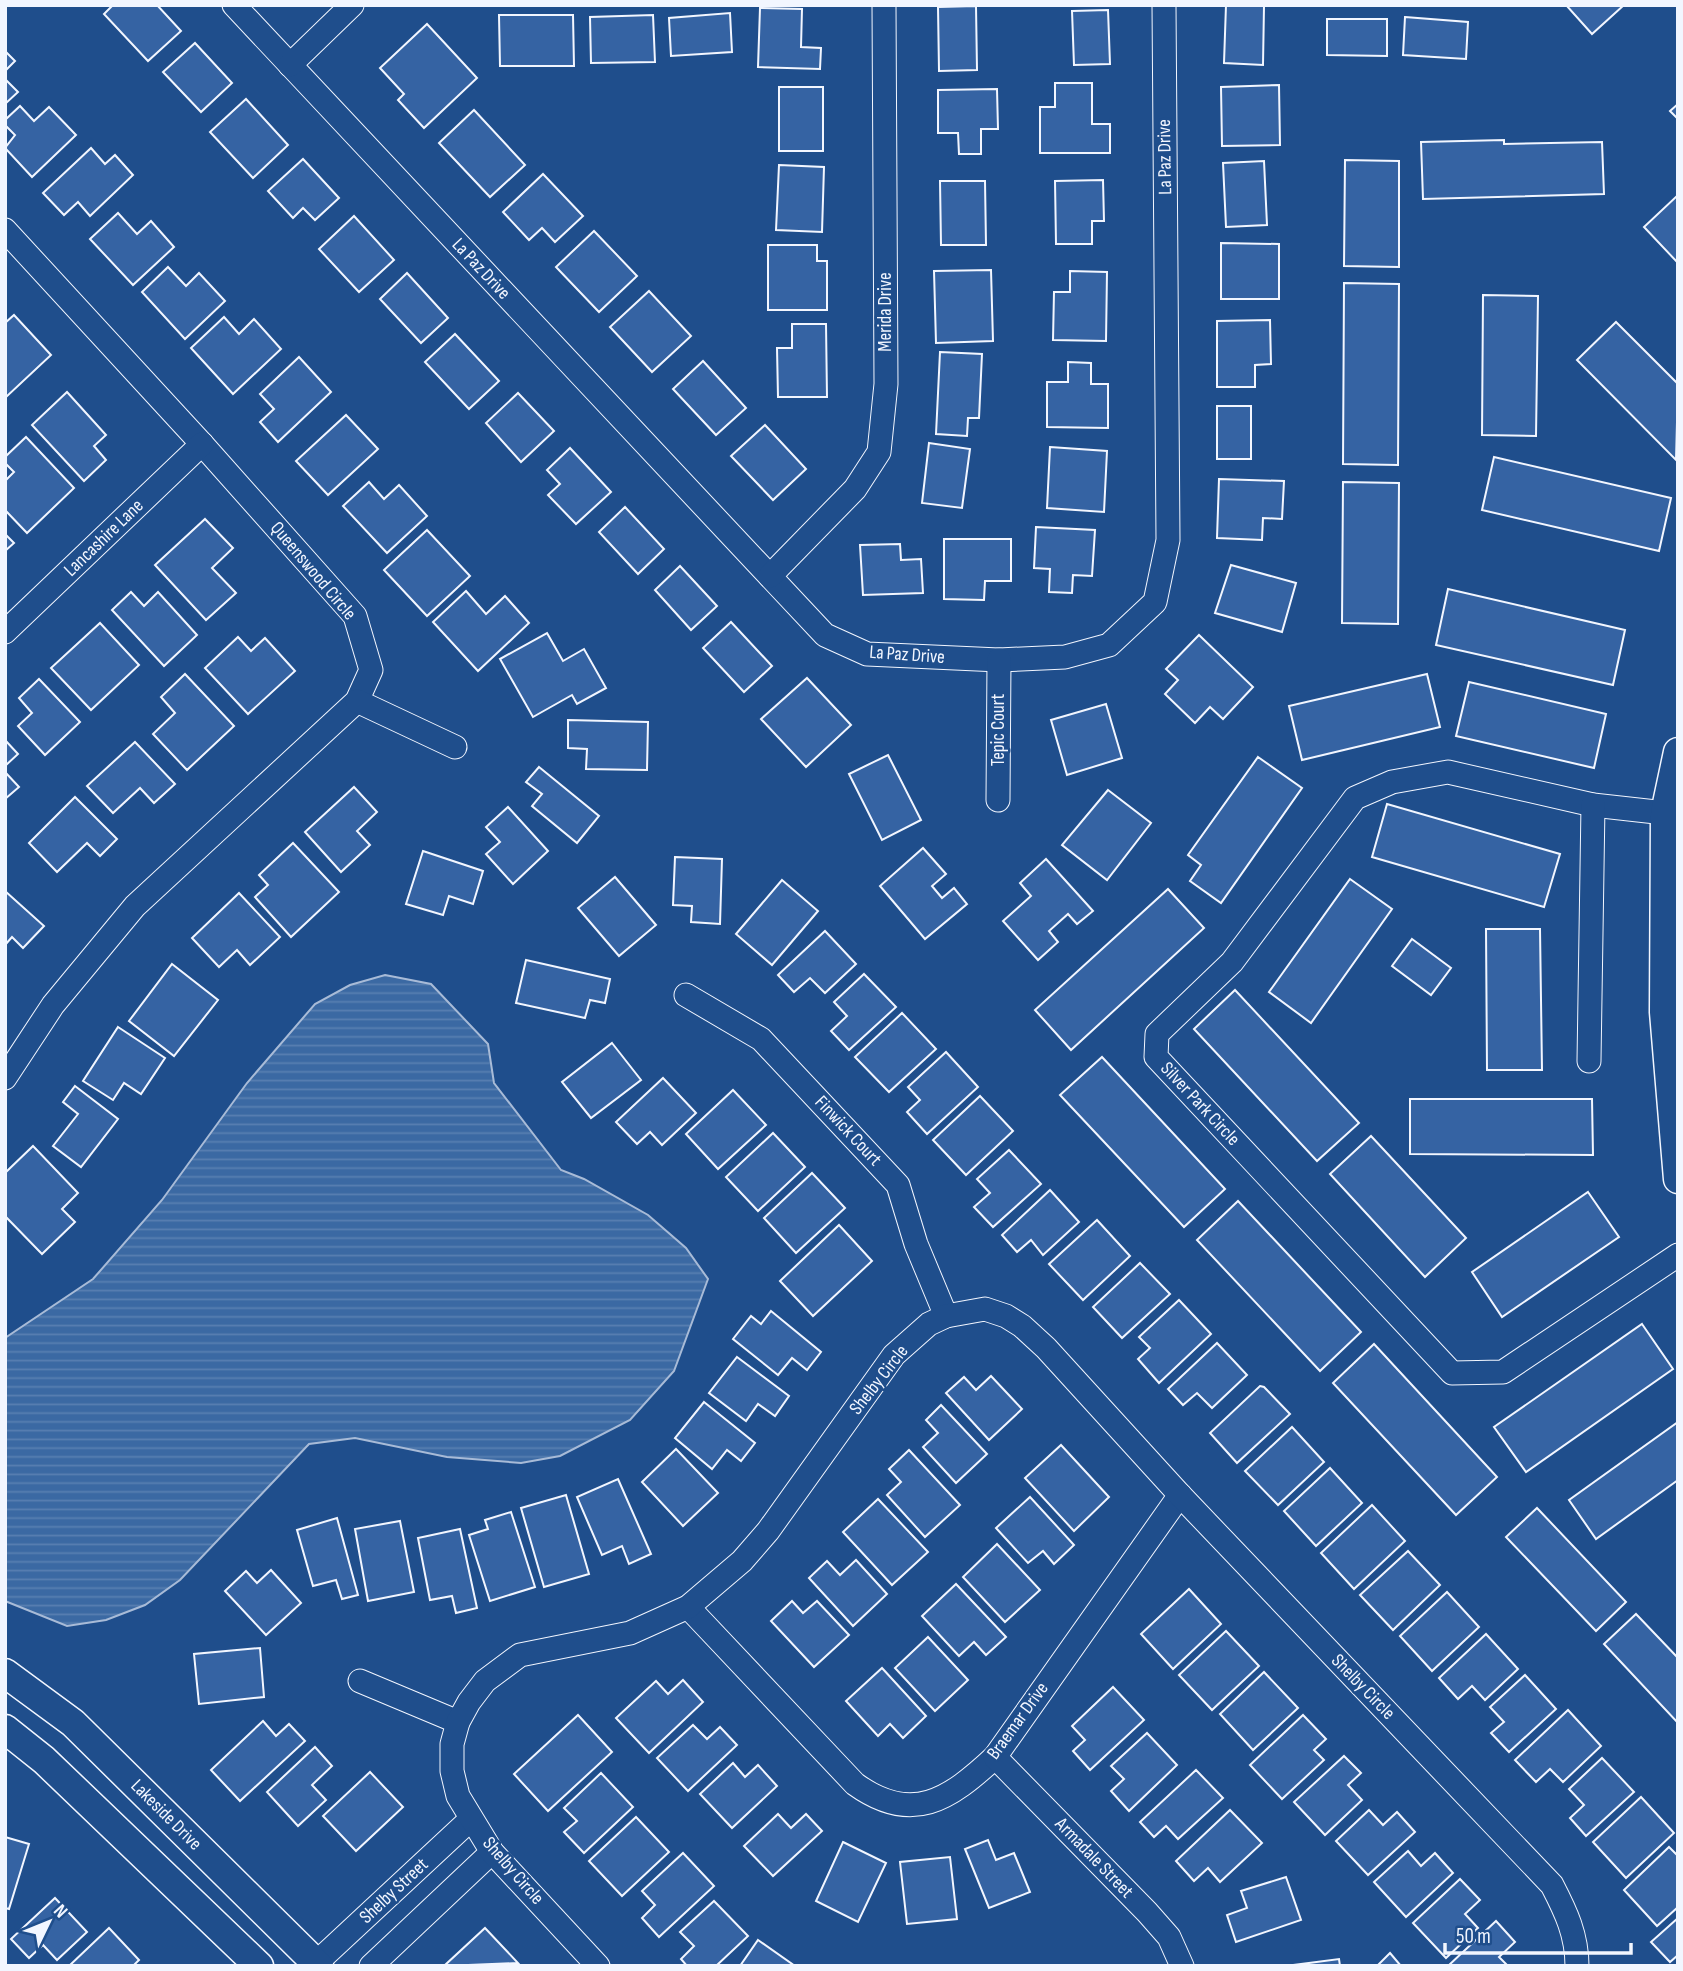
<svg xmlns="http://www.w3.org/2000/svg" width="1683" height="1971" viewBox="0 0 1683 1971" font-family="'Sofia Sans Condensed',sans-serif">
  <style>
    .water { fill: url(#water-rules); stroke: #a8bbd7; stroke-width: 2 }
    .building { fill: #3563a3; stroke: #f2f6ff; stroke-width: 2 }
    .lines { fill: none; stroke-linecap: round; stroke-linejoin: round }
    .minor-casing { stroke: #f2f6ff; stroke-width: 25 }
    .tertiary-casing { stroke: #f2f6ff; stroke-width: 31 }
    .minor { stroke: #1f4e8c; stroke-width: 23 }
    .tertiary { stroke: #1f4e8c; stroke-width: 28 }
    .labels { text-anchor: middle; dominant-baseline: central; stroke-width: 5; stroke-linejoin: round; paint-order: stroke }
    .street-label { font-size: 19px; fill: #f2f6ff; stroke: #1f4e8c }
  </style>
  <defs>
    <pattern id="water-rules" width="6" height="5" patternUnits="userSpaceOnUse" patternTransform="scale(1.75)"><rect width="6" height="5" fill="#3b69a3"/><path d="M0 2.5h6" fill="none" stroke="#587fb1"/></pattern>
  </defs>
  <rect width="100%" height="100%" fill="#1f4e8c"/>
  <!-- water -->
  <path class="water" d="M385 975 431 984 488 1044 494 1083 561 1170 584 1179 648 1215 686 1248 708 1279 674 1371 630 1420 560 1456 521 1463 447 1457 355 1438 309 1444 180 1580 145 1605 106 1620 67 1626 5 1601V1338L93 1279 162 1200 247 1083 315 1004 350 985Z"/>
  <!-- building -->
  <g class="building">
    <path d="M113 5H157L181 31 148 61 104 14Z"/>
    <path d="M1226 5 1264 6 1263 65 1224 63Z"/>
    <path d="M1566 5H1624L1592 34Z"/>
    <path d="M976 6 977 70 939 71 938 7Z"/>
    <path d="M760 8 802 9 801 47 821 48 820 69 758 67Z"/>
    <path d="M1108 10 1110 64 1074 65 1072 11Z"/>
    <path d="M730 13 732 52 671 56 669 18Z"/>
    <path d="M499 15H573L574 66H500Z"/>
    <path d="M653 15 655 62 591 63 590 17Z"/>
    <path d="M1405 17 1468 22 1466 59 1403 55Z"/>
    <path d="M1327 19H1387V56L1327 55Z"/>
    <path d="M427 24 477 78 424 128 398 100 404 94 380 68Z"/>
    <path d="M195 43 232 83 201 112 163 72Z"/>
    <path d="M5 51 15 61 5 71Z"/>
    <path d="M5 79 18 92 5 104Z"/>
    <path d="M1055 83H1092V124H1110V153H1040V107H1055Z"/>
    <path d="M1279 85 1280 145 1222 146 1221 87Z"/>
    <rect x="779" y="87" width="44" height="64"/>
    <path d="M997 89 998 129H981V154H959L958 133H938V90Z"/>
    <path d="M246 99 288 145 253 178 210 132Z"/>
    <path d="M1678 104V119L1670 111Z"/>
    <path d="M20 106 34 121 49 107 76 135 32 177 5 148 15 135 5 125V120Z"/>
    <path d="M474 110 525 165 490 197 439 143Z"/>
    <path d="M1504 140V144L1602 142 1604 194 1423 199 1421 142Z"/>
    <path d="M91 148 105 164 115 155 133 175 90 216 78 202 64 215 43 193Z"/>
    <path d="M303 159 339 198 315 220 303 208 293 218 268 191Z"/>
    <path d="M1345 160 1399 161V267L1344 266Z"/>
    <path d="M1264 161 1267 225 1226 227 1223 163Z"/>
    <path d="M779 165 824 167 822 232 776 230Z"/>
    <path d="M543 174 583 216 555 242 542 228 529 240 503 212Z"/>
    <path d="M1103 180 1104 221H1092V244H1056L1055 181Z"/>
    <path d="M940 181H985L986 245H941Z"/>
    <path d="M1678 195V263L1644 227Z"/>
    <path d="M118 213 137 234 151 221 174 247 133 285 90 239Z"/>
    <path d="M354 216 394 260 359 292 319 249Z"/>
    <path d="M594 231 637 276 599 312 556 267Z"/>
    <path d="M1221 243 1279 244V299H1221Z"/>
    <path d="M768 245H817V261H827V310H768Z"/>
    <path d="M168 267 186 286 199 273 225 301 185 339 142 292Z"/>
    <path d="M991 270 993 341 936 343 934 271Z"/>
    <path d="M1070 271 1107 272 1106 341 1053 340 1054 292H1070Z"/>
    <path d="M407 273 448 318 421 343 380 299Z"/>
    <path d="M1344 283 1399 284 1398 465 1343 464Z"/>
    <path d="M649 291 691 336 652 372 610 327Z"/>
    <path d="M1483 295 1538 296 1536 436 1482 435Z"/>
    <path d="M14 315 51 355 5 398V323Z"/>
    <path d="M224 317 239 334 254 319 281 349 233 394 191 348Z"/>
    <path d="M1270 320 1271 364 1255 365V387H1217V321Z"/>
    <path d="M1616 322 1678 384 1676 460 1577 360Z"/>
    <path d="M792 324H826L827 397H778L777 348H792Z"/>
    <path d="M455 334 499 381 469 409 425 362Z"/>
    <path d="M940 352 982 354 979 418H968L967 436 936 434Z"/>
    <path d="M299 357 331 392 278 442 260 422 274 409 260 394Z"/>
    <path d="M703 361 746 408 716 435 673 389Z"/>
    <path d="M1068 362 1091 363V384H1108V428L1047 427V382H1068Z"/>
    <path d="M67 392 106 435 94 446 106 460 84 481 32 425Z"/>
    <path d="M518 393 554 431 521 462 486 423Z"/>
    <rect x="1217" y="406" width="34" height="53"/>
    <path d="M346 415 378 449 328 495 296 461Z"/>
    <path d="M765 425 806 469 773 500 731 456Z"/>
    <path d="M26 437 74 488 27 533 5 510V481L14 472 5 463V457Z"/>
    <path d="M929 443 970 449 962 508 922 503Z"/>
    <path d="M1050 447 1107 451 1104 512 1047 508Z"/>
    <path d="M570 448 611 492 576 524 548 495 560 484 547 470Z"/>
    <path d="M1494 457 1671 498 1659 551 1482 510Z"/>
    <path d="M1219 479 1284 481 1282 519 1263 518 1262 540 1217 538Z"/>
    <path d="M369 482 384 499 399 485 427 516 387 553 343 506Z"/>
    <path d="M1343 482 1399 483 1398 624 1342 623Z"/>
    <path d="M625 507 664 549 638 574 599 532Z"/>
    <path d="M205 519 233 548 212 568 236 593 206 620 155 565Z"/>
    <path d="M1036 527 1095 530 1092 576 1073 575 1072 593 1049 592 1050 569 1034 568Z"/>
    <path d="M427 530 470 576 427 616 384 570Z"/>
    <path d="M5 534 14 543 5 551Z"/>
    <path d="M944 539H1011V581H985L984 600 944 599Z"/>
    <path d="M900 544 901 560 921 559 923 593 863 595 860 545Z"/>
    <path d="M1231 565 1296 583 1282 632 1215 613Z"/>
    <path d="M680 566 717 606 691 630 655 590Z"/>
    <path d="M1448 589 1625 630 1613 685 1436 645Z"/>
    <path d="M466 591 486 614 505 596 529 623 478 671 433 622Z"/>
    <path d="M131 592 144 606 158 592 197 635 164 666 112 610Z"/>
    <path d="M731 622 772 666 744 692 703 648Z"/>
    <path d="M100 623 139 665 91 710 51 668Z"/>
    <path d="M547 633 563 661 584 649 606 688 577 704 572 695 533 717 500 659Z"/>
    <path d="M1199 635 1253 687 1223 719 1210 707 1195 723 1165 694 1178 680 1166 669Z"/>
    <path d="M238 637 251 651 265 638 295 671 248 714 205 668Z"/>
    <path d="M185 674 234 726 187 770 153 734 175 713 161 697Z"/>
    <path d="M1427 674 1440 727 1302 760 1289 706Z"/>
    <path d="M807 678 851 725 806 767 761 719Z"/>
    <path d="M39 679 80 722 45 755 18 726 32 713 19 698Z"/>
    <path d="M1469 682 1606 714 1594 768 1456 736Z"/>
    <path d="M1106 704 1122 758 1067 775 1051 720Z"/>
    <path d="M568 720 648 722 647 770 586 769 587 749 568 748Z"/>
    <path d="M5 740 18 754 5 766Z"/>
    <path d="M135 742 175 784 154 803 140 788 113 813 87 786Z"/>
    <path d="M888 755 921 820 882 840 849 774Z"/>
    <path d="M1258 757 1302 788 1221 903 1190 881 1201 865 1188 855Z"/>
    <path d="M539 767 599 816 577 843 532 806 542 794 526 782Z"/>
    <path d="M5 772 19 787 5 799Z"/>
    <path d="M354 787 377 812 357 831 370 845 341 872 305 832Z"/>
    <path d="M1108 790 1151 823 1107 880 1062 845Z"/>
    <path d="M75 797 117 839 100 856 87 843 57 872 29 843Z"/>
    <path d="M1387 804 1560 854 1544 907 1372 857Z"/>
    <path d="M508 807 548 851 513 884 486 854 500 842 486 827Z"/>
    <path d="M293 843 339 892 291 937 255 897 268 885 259 875Z"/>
    <path d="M923 848 946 874 932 886 942 898 954 888 967 904 925 939 880 886Z"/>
    <path d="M423 851 483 871 473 904 449 896 443 915 406 904Z"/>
    <path d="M675 857 722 859 720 924 691 922 692 906 673 905Z"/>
    <path d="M1046 859 1093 911 1077 924 1068 914 1049 931 1058 942 1038 960 1003 921 1031 896 1020 883Z"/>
    <path d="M615 877 656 925 619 956 578 908Z"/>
    <path d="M1350 879 1392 909 1311 1023 1269 992Z"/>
    <path d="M782 880 818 911 772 965 736 934Z"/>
    <path d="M1168 889 1204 928 1071 1050 1035 1010Z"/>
    <path d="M5 891 44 926 23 948 12 937 5 945Z"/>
    <path d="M239 893 280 937 250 965 237 950 219 967 192 938Z"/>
    <path d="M1486 929H1540L1542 1070H1487Z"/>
    <path d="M825 931 856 964 825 993 810 978 794 992 778 975Z"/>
    <path d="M1412 939 1451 968 1431 995 1392 966Z"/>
    <path d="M526 960 610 979 605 1003 590 1000 585 1018 516 1003Z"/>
    <path d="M172 964 218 1000 174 1056 129 1021Z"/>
    <path d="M864 974 896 1007 849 1050 831 1031 847 1016 834 1002Z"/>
    <path d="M1235 990 1359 1123 1317 1161 1194 1029Z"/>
    <path d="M902 1013 936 1049 889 1092 855 1057Z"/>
    <path d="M118 1027 165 1058 141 1094 124 1083 113 1100 83 1081Z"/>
    <path d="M612 1043 641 1080 591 1118 562 1082Z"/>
    <path d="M946 1052 978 1087 927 1134 907 1112 920 1100 908 1087Z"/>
    <path d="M1102 1057 1225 1189 1184 1227 1060 1095Z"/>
    <path d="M663 1078 696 1113 662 1145 650 1132 637 1144 616 1122Z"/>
    <path d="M75 1086 118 1119 81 1167 53 1146 78 1114 63 1102Z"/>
    <path d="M733 1090 766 1125 718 1169 686 1134Z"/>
    <path d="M980 1096 1013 1131 966 1175 933 1140Z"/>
    <path d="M1410 1099H1592L1593 1155 1410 1154Z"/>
    <path d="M773 1133 805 1167 758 1211 726 1177Z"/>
    <path d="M1371 1136 1466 1238 1425 1277 1330 1174Z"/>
    <path d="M33 1146 78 1193 62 1209 75 1222 42 1254 5 1216V1173Z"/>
    <path d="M1009 1150 1041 1184 993 1227 974 1207 990 1193 977 1179Z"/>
    <path d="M812 1173 845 1208 796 1253 764 1218Z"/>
    <path d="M1050 1190 1079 1222 1043 1255 1031 1240 1017 1252 1002 1235Z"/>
    <path d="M1588 1192 1619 1237 1502 1317 1472 1272Z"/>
    <path d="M1238 1201 1361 1332 1320 1371 1197 1240Z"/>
    <path d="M1097 1220 1130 1256 1083 1300 1049 1264Z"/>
    <path d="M839 1225 872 1261 813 1316 780 1281Z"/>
    <path d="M1140 1263 1170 1294 1122 1338 1093 1307Z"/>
    <path d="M1179 1300 1211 1334 1159 1383 1138 1359 1150 1348 1139 1337Z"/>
    <path d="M771 1311 821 1352 807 1370 792 1358 778 1375 733 1339 751 1316 761 1324Z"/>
    <path d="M1642 1324 1673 1369 1526 1472 1494 1427Z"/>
    <path d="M1217 1343 1247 1375 1212 1408 1197 1393 1183 1405 1168 1389Z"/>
    <path d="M1374 1344 1497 1477 1456 1515 1333 1383Z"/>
    <path d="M737 1357 789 1396 775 1416 758 1404 746 1421 709 1393Z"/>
    <path d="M991 1376 1022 1409 989 1440 946 1393 964 1377 976 1390Z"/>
    <path d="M1260 1386 1264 1387 1290 1414 1237 1463 1210 1433Z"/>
    <path d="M704 1402 755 1443 741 1461 727 1450 712 1469 675 1438Z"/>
    <path d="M941 1405 987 1454 956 1483 923 1447 938 1433 926 1420Z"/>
    <path d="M1678 1422V1480L1596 1539 1569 1500Z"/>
    <path d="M1292 1427 1324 1462 1278 1505 1245 1471Z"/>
    <path d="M1061 1445 1109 1497 1074 1531 1025 1478Z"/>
    <path d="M676 1449 718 1493 683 1526 642 1482Z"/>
    <path d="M909 1450 960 1505 925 1537 887 1495 901 1482 889 1469Z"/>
    <path d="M1330 1468 1362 1503 1316 1546 1284 1511Z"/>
    <path d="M618 1479 651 1554 629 1564 622 1546 602 1555 577 1497Z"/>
    <path d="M566 1495 589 1574 544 1587 521 1508Z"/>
    <path d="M1030 1497 1074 1545 1054 1564 1043 1551 1028 1563 996 1528Z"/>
    <path d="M878 1499 928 1552 892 1585 843 1532Z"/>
    <path d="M1372 1505 1405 1541 1354 1589 1321 1553Z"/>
    <path d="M1537 1508 1626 1602 1596 1631 1506 1537Z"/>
    <path d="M511 1512 535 1587 490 1601 469 1535 488 1529 485 1520Z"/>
    <path d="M337 1518 358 1595 342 1599 336 1580 313 1586 297 1530Z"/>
    <path d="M400 1521 414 1592 368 1601 355 1529Z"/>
    <path d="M460 1529 477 1608 456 1613 452 1596 430 1600 418 1538Z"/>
    <path d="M997 1544 1040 1590 1005 1622 963 1577Z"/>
    <path d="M1408 1551 1440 1585 1393 1630 1360 1595Z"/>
    <path d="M856 1560 887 1594 853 1626 809 1578 827 1561 840 1575Z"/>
    <path d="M271 1570 301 1603 266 1635 225 1591 246 1571 257 1583Z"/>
    <path d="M956 1584 1006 1637 986 1655 974 1642 959 1656 922 1616Z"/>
    <path d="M1189 1589 1221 1624 1173 1669 1141 1634Z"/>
    <path d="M1447 1592 1479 1627 1432 1671 1400 1636Z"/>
    <path d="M792 1601 803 1613 817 1601 849 1635 814 1667 771 1621Z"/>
    <path d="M1636 1614 1678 1658V1723L1604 1644Z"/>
    <path d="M1226 1631 1259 1666 1212 1710 1179 1675Z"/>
    <path d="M1486 1634 1518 1669 1485 1700 1472 1686 1458 1699 1439 1678Z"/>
    <path d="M928 1637 968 1680 935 1711 895 1668Z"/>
    <path d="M260 1648 264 1697 199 1704 194 1654Z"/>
    <path d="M882 1668 926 1716 903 1738 890 1724 878 1736 846 1701Z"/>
    <path d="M1264 1672 1298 1708 1253 1750 1220 1714Z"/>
    <path d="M1525 1675 1556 1709 1509 1752 1491 1733 1504 1722 1490 1707Z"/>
    <path d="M683 1680 703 1702 649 1753 616 1718 656 1681 668 1694Z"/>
    <path d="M1113 1687 1144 1720 1090 1770 1073 1751 1085 1740 1072 1726Z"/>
    <path d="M1568 1710 1601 1746 1563 1782 1550 1769 1536 1782 1515 1760Z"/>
    <path d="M578 1715 612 1752 548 1811 514 1774Z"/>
    <path d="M1303 1715 1326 1739 1314 1750 1324 1760 1282 1799 1250 1765Z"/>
    <path d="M263 1721 276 1736 289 1724 305 1741 240 1801 211 1770Z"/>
    <path d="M693 1725 707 1739 720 1727 737 1745 688 1791 657 1758Z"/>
    <path d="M1147 1733 1177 1765 1129 1811 1111 1791 1124 1779 1111 1766Z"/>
    <path d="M315 1747 332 1766 312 1785 326 1800 298 1826 267 1792Z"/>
    <path d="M1344 1756 1361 1773 1348 1785 1362 1800 1325 1835 1294 1802Z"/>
    <path d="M1602 1758 1634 1792 1586 1836 1570 1818 1584 1805 1569 1789Z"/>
    <path d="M733 1763 745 1777 758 1765 777 1786 732 1828 700 1794Z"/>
    <path d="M1196 1770 1223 1798 1178 1839 1166 1826 1154 1837 1140 1822Z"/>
    <path d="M370 1772 403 1807 356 1851 323 1816Z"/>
    <path d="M601 1773 633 1807 584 1853 564 1832 577 1821 564 1808Z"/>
    <path d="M1641 1797 1674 1833 1626 1878 1593 1842Z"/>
    <path d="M1230 1810 1262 1843 1220 1882 1208 1868 1194 1881 1176 1861Z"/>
    <path d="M1369 1810 1383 1825 1397 1812 1415 1832 1368 1875 1336 1841Z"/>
    <path d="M778 1814 791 1828 806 1814 822 1831 773 1876 744 1846Z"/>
    <path d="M636 1817 669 1852 622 1896 589 1861Z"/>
    <path d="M5 1837 29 1844 9 1909 5 1908Z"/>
    <path d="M988 1840 996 1860 1014 1853 1030 1892 989 1908 965 1849Z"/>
    <path d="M843 1842 886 1863 858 1922 816 1901Z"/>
    <path d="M1669 1847 1678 1856V1907L1657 1926 1624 1890Z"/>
    <path d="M1408 1851 1421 1866 1435 1853 1453 1873 1406 1917 1374 1882Z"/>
    <path d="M683 1853 714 1886 659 1937 642 1918 655 1905 642 1891Z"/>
    <path d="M950 1857 957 1919 907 1924 900 1862Z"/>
    <path d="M1286 1877 1301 1920 1236 1942 1227 1915 1247 1908 1241 1891Z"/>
    <path d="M1460 1879 1480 1900 1465 1914 1478 1928 1446 1958 1413 1923Z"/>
    <path d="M55 1898 87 1932 57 1960 43 1945 29 1958 11 1939Z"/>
    <path d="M714 1901 748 1936 716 1966H687L681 1959 694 1946 680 1932Z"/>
    <path d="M1678 1918V1955L1670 1962 1651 1942Z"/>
    <path d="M1496 1921 1515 1942 1499 1957 1508 1966H1448Z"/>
    <path d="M109 1928 139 1960 133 1966H69Z"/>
    <path d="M485 1928 518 1963 444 1966Z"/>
    <path d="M758 1940 795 1966H740Z"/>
    <path d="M1390 1953 1401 1966H1377Z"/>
    <path d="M1339 1959 1340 1966H1294V1965Z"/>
  </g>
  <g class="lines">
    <!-- minor casing -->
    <g class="minor-casing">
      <g id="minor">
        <path d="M234 5 825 635 867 654 999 660 1065 657 1109 645 1155 602 1168 540 1164 5"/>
        <path d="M290 65 352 5"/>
        <path d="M5 230 202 444 355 616 371 670 357 701 135 906 53 1005 5 1078"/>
        <path d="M770 576 855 489 879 452 886 384 884 5"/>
        <path d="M5 632 202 444"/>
        <path d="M357 701 455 747"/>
        <path d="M998 800 999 660"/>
        <path d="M1665 813 1593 805 1448 772 1392 782 1355 798 1232 962 1157 1034 1156 1057 1452 1373 1503 1372 1678 1255"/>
        <path d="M686 995 761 1039 898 1185 916 1244 946 1316"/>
        <path d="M1589 1061 1593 805"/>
        <path d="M688 1607 855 1784C912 1825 949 1800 995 1757L1180 1495"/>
        <path d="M360 1681 458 1722"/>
        <path d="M995 1757 1147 1912 1169 1937 1182 1966"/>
        <path d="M313 1966 471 1819"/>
        <path d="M371 1966 492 1852"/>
        <path d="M598 1966 492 1852 458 1796 452 1771V1744L458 1722 469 1702 485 1681 520 1655 630 1633 688 1607 742 1561 768 1531 894 1355 929 1324 946 1316 985 1309 1006 1316 1022 1326 1046 1348 1180 1495 1552 1885C1566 1912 1577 1935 1577 1966"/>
      </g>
    </g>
    <!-- tertiary casing -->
    <g class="tertiary-casing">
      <g id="tertiary">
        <path d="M1678 752 1665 813 1664 1012 1678 1179"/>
        <path d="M5 1673 73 1723 319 1966"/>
        <path d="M5 1729 44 1760 259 1966"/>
      </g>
    </g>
    <!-- minor -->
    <use href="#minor" class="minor"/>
    <!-- tertiary -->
    <use href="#tertiary" class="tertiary"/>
  </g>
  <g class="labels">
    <!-- street labels -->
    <g class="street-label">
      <text transform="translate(1165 157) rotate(-91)">La Paz Drive</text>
      <text transform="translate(481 269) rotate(47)">La Paz Drive</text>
      <text transform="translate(885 312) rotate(-90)">Merida Drive</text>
      <text transform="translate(104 538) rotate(-44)">Lancashire Lane</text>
      <text transform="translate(313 571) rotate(50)">Queenswood Circle</text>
      <text transform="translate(907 655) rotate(4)">La Paz Drive</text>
      <text transform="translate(998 730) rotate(-90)">Tepic Court</text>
      <text transform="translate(1200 1104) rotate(47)">Silver Park Circle</text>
      <text transform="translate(848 1131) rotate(47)">Finwick Court</text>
      <text transform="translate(879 1380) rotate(-52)">Shelby Circle</text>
      <text transform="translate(1363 1687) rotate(46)">Shelby Circle</text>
      <text transform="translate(1018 1721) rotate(-54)">Braemar Drive</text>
      <text transform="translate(166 1815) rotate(45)">Lakeside Drive</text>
      <text transform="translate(1094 1858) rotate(46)">Armadale Street</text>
      <text transform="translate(513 1871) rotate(49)">Shelby Circle</text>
      <text transform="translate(394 1891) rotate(-43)">Shelby Street</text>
    </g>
  </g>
  <!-- border -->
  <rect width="1683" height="1971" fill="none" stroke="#f2f6ff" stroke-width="14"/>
  <!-- north arrow -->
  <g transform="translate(49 1922) rotate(47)" stroke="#1f4e8c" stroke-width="5" paint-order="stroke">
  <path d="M0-5L12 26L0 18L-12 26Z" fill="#f2f6ff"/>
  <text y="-10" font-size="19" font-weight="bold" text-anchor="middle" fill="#f2f6ff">N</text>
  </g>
  <!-- scale -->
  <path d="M1445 1943v10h186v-10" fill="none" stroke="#f2f6ff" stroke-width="3.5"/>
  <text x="1456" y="1943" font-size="21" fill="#f2f6ff" stroke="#1f4e8c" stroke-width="5" paint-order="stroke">50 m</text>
</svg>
